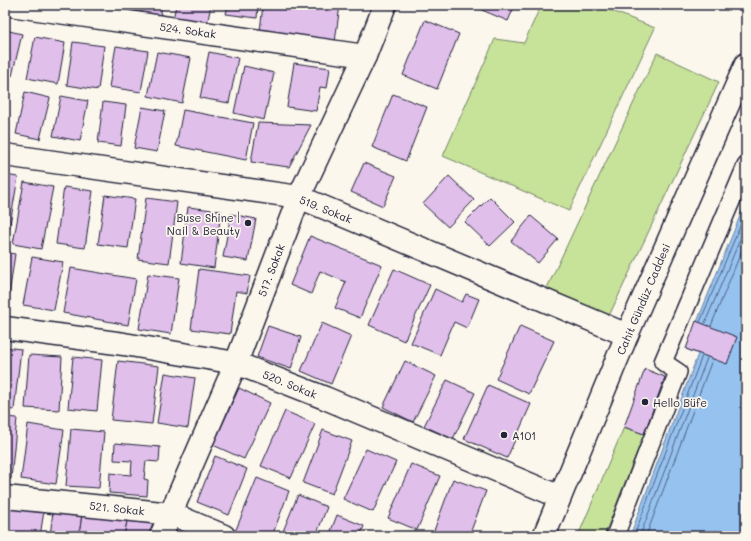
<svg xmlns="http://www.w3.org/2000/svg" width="751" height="541" viewBox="0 0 751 541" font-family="Mali,sans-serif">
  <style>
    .green { fill: #c7e299; stroke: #74826a }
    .water { fill: #96c2f0; stroke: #6882a8 }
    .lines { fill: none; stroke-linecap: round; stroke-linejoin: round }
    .shore { stroke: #506283; stroke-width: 1 }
    .building { fill: #e0bfeb; stroke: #22223b }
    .pedestrian-casing { stroke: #22223b; stroke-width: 20 }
    .minor-casing { stroke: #22223b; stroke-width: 25 }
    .secondary-casing { stroke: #22223b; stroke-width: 25 }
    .pedestrian { stroke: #fbf7ec; stroke-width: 17 }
    .minor { stroke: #fbf7ec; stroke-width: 22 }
    .secondary { stroke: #fbf7ec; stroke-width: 22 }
    .poi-dot { fill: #22223b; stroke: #fbf7ec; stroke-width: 1.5 }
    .labels { text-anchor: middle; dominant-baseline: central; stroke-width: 3.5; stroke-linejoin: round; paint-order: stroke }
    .street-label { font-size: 11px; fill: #22223b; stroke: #fbf7ec }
    .poi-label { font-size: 11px; fill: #22223b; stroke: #fbf7ec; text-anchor: start }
  </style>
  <rect width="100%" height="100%" fill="#fbf7ec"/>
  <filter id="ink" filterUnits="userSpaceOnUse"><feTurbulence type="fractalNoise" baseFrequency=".025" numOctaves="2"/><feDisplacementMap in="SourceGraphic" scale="8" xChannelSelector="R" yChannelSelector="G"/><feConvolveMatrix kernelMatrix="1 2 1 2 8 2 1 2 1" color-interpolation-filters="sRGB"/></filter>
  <g filter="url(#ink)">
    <!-- green -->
    <g class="green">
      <path d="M541 5H597L655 28 569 211 443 156 495 39 524 43Z"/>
      <path d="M657 53 719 82 608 318 546 290Z"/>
      <path d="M624 427 644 434 604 536H578Z"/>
    </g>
    <!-- water -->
    <path class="water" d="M746 201V536H630L698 354 686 349Z"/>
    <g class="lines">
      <!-- shore -->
      <g class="shore">
        <path d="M700 322 746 212"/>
        <path d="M705 323 746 225"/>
        <path d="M711 326 746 240"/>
        <path d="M634 536 702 356"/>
        <path d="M640 536 707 358"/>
        <path d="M646 536 712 360"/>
      </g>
    </g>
    <!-- building -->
    <g class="building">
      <path d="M122 5H162L160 16 121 7Z"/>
      <path d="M176 5H211L207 25 173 19Z"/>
      <path d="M228 5H258L257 18 226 14Z"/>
      <path d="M263 5H340L335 42 260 31Z"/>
      <path d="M470 5H515L508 21Z"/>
      <path d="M425 20 459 34 437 89 403 75Z"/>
      <path d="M5 30 22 34 12 76 5 75Z"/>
      <path d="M35 37 65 43 58 84 27 78Z"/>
      <path d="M73 42 104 46 98 90 67 85Z"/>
      <path d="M116 46 148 51 141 92 109 87Z"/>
      <path d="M157 52 191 58 182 103 148 96Z"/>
      <path d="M209 52 238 58 229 103 200 98Z"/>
      <path d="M294 63 330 68 327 88 320 87 316 111 287 107Z"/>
      <path d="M244 66 274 73 264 120 234 113Z"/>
      <path d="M5 87 10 88 5 122Z"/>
      <path d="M25 92 50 98 40 139 16 134Z"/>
      <path d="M393 94 427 107 406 161 372 147Z"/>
      <path d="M61 96 88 101 80 141 53 136Z"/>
      <path d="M103 102 126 105 121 146 98 143Z"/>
      <path d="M142 107 165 111 157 152 134 148Z"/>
      <path d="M183 110 253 123 246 160 176 146Z"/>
      <path d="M258 123 311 125 289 167 251 162Z"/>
      <path d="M364 163 396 176 383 206 351 192Z"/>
      <path d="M5 175 18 177 9 230 5 229Z"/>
      <path d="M449 176 474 200 448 227 423 204Z"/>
      <path d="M24 182 53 187 41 249 13 244Z"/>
      <path d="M64 187 93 191 85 248 56 244Z"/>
      <path d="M105 195 135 199 128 248 98 244Z"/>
      <path d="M490 197 515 222 490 246 465 222Z"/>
      <path d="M146 198 177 202 169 263 138 259Z"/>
      <path d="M188 207 221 211 214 268 181 263Z"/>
      <path d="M231 214 256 219 248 261 223 257Z"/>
      <path d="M531 216 558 239 538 263 511 241Z"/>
      <path d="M310 236 382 265 360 318 335 308 346 282 320 271 311 294 290 285Z"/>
      <path d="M5 252 15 254 7 309H5Z"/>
      <path d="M32 257 63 262 54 310 23 305Z"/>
      <path d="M71 268 136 279 128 325 63 313Z"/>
      <path d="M199 269 250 276 247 293 236 291 230 334 191 329Z"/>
      <path d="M394 269 430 285 404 341 369 325Z"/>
      <path d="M148 274 179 278 171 334 139 329Z"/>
      <path d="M435 289 462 302 466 294 479 299 467 328 454 322 440 355 411 343Z"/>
      <path d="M696 321 737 337 727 364 686 349Z"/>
      <path d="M322 323 351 336 331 384 301 371Z"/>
      <path d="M268 326 301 337 291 369 257 357Z"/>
      <path d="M520 326 554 341 529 394 496 379Z"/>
      <path d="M5 347 21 349 14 410 5 409Z"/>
      <path d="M29 355 62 357 59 410 25 408Z"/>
      <path d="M73 357 102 360 97 411 68 408Z"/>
      <path d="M118 361 159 366 152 424 111 420Z"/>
      <path d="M405 361 436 376 413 422 383 407Z"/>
      <path d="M645 369 665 377 644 434 624 427Z"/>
      <path d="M165 373 195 378 188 428 157 423Z"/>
      <path d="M447 380 475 393 453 439 424 426Z"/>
      <path d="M488 385 531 404 507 458 464 439Z"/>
      <path d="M239 388 270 403 244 459 213 445Z"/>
      <path d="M285 411 315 424 291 478 261 466Z"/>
      <path d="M5 417 17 418 11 479 5 478Z"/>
      <path d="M28 424 64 430 56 484 21 479Z"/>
      <path d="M71 429 104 432 99 488 66 486Z"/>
      <path d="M323 430 352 441 332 494 303 483Z"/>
      <path d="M115 443 160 447 159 462 146 461 144 479 148 480 147 496 109 493 110 473 131 475 132 461 114 460Z"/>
      <path d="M366 449 396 462 373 512 343 499Z"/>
      <path d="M215 456 247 469 229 515 197 502Z"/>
      <path d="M411 464 440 476 417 530 388 518Z"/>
      <path d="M257 478 289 491 272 536H246L235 532Z"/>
      <path d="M453 479 486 491 469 536H432Z"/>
      <path d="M298 495 327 507 316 536H281Z"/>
      <path d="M5 506 44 511 40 536H5Z"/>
      <path d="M53 511 82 514 79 536H50Z"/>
      <path d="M82 514 128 517 124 536H79Z"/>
      <path d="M337 515 364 526 360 536H329Z"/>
      <path d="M128 517 162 522 155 536H124Z"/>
    </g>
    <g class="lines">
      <!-- pedestrian casing -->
      <g class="pedestrian-casing">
        <path id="pedestrian" d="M615 536 678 372 663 362 746 166"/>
      </g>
      <!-- minor casing -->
      <g class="minor-casing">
        <g id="minor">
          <path d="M10 5 365 56"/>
          <path d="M5 155 299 197 627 335"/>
          <path d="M5 328 124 344 236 363 325 398 560 497"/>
          <path d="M5 497 172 514 224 536"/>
          <path d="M161 536 236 363 299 197 365 56 385 5"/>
        </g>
      </g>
      <!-- secondary casing -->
      <g class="secondary-casing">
        <path id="secondary" d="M544 536 627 335 746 64"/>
      </g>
      <!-- pedestrian -->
      <use href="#pedestrian" class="pedestrian"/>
      <!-- minor -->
      <use href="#minor" class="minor"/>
      <!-- secondary -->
      <use href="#secondary" class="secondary"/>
    </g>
  </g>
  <!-- markers -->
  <g class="poi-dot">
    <circle cx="248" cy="223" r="4"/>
    <circle cx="645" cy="402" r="4"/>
    <circle cx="504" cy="435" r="4"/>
  </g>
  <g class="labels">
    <!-- street labels -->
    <g class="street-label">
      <text transform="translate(188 30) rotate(8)">524. Sokak</text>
      <text transform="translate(326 209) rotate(22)">519. Sokak</text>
      <text transform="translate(271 270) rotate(-69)">517. Sokak</text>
      <text transform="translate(643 299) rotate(-67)">Cahit Gündüz Caddesi</text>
      <text transform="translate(290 384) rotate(22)">520. Sokak</text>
      <text transform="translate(117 508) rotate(6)">521. Sokak</text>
    </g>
    <!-- poi labels -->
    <g class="poi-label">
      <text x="240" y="217" text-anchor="end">Buse Shine |<tspan x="240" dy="13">Nail &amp; Beauty</tspan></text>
      <text x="653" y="402">Hello Büfe</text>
      <text x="512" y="435">A101</text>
    </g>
  </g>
  <!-- margin -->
  <rect width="751" height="541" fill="none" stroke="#fbf7ec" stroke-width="20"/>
  <rect x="10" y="10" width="731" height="521" fill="none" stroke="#22223b" stroke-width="1.5" filter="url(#ink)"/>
</svg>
